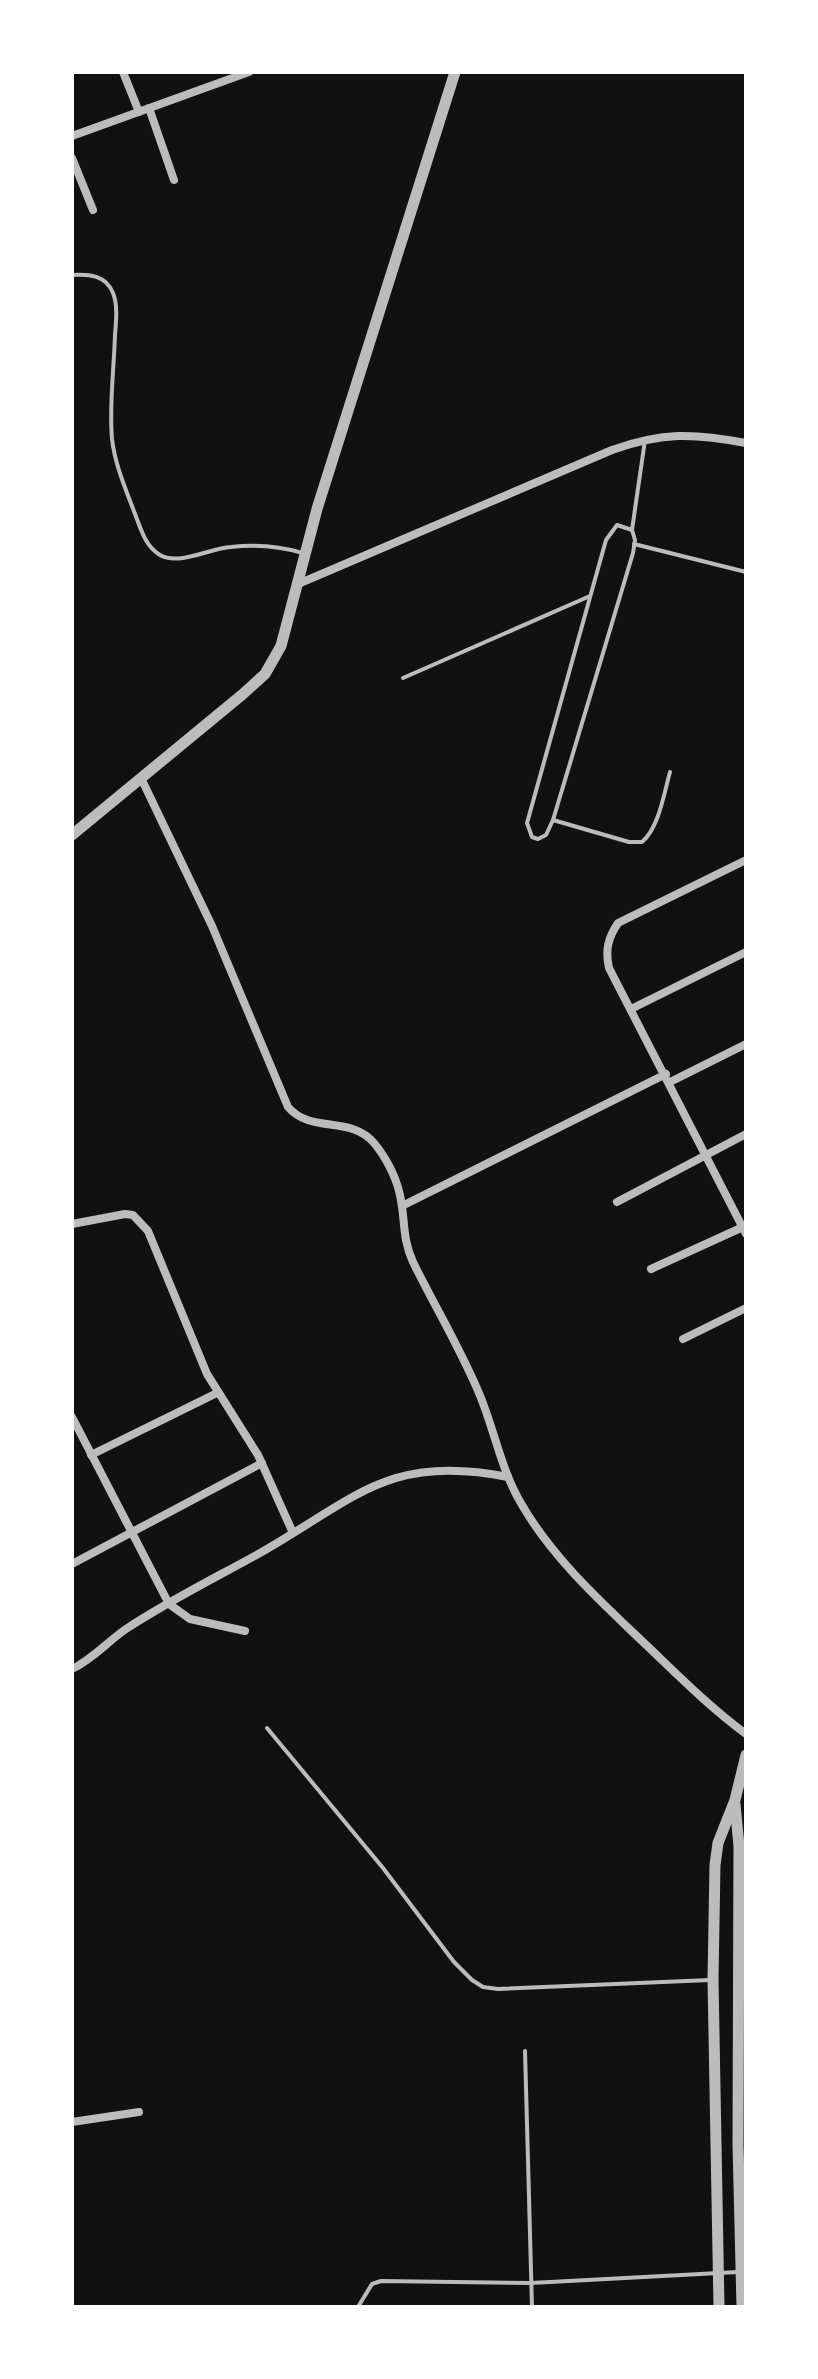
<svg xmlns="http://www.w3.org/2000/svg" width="818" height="2379" viewBox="0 0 818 2379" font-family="'Space Grotesk',sans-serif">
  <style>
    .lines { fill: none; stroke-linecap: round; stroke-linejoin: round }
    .service { stroke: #bcbcbc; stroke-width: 4 }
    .minor { stroke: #bcbcbc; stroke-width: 8 }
    .tertiary { stroke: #bcbcbc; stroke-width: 11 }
  </style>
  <rect width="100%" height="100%" fill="#111"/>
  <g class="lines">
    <!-- service -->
    <g class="service">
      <path d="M72 275C89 274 106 275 113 293 118 305 116 322 115 335 114 369 109 405 112 439 115 465 126 490 135 514 141 529 145 546 160 555 179 566 210 548 231 547 256 544 279 546 303 553"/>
      <path d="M632 530 617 525 606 540 527 823 532 837 538 839 546 835 553 820 633 553 635 540 632 530 645 440"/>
      <path d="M634 544 746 572"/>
      <path d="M403 678 590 596"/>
      <path d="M553 820 629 842H642C659 828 664 793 670 772"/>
      <path d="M267 1728 383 1868 454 1962 472 1980 483 1987 498 1989 710 1980"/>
      <path d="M525 2051 532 2307"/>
      <path d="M358 2307 372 2284 381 2281 531 2283 738 2272"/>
    </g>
    <!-- minor -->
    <g class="minor">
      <path d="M123 72 139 112"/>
      <path d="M149 108 174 180"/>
      <path d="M72 136 249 72"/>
      <path d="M72 158 93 210"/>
      <path d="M298 584 612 450C662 432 694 433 746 443"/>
      <path d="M141 778 212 926 288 1107C311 1134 350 1115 374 1143 385 1156 395 1175 399 1191 406 1217 401 1236 413 1262 435 1307 462 1351 481 1398 495 1433 502 1472 522 1505 553 1558 598 1599 642 1641 676 1673 708 1706 746 1734"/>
      <path d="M746 860 618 923C608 938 605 950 609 968L746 1234"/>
      <path d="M631 1009 746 952"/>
      <path d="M670 1082 746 1044"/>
      <path d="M617 1202 746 1134"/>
      <path d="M402 1206 666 1074"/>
      <path d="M72 1224 125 1214 133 1215 148 1231 207 1374 258 1455 293 1533"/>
      <path d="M651 1269 743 1227"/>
      <path d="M683 1339 746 1308"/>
      <path d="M72 1417 169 1604 190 1619 245 1631"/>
      <path d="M91 1455 217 1393"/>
      <path d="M72 1564 262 1463"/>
      <path d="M72 1669C93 1659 107 1642 126 1629 168 1601 215 1578 260 1553 355 1499 389 1453 508 1477"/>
      <path d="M72 2122 139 2112"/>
    </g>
    <!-- tertiary -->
    <g class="tertiary">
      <path d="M72 835 243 694 265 674 281 646 317 509 455 72"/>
      <path d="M735 1804 739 1846 738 2144 742 2307"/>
      <path d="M719 2307 713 1979 715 1865 718 1843 735 1800 746 1755"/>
    </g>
  </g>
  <!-- border -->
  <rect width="818" height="2379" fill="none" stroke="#ffffff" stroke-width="148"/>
</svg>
